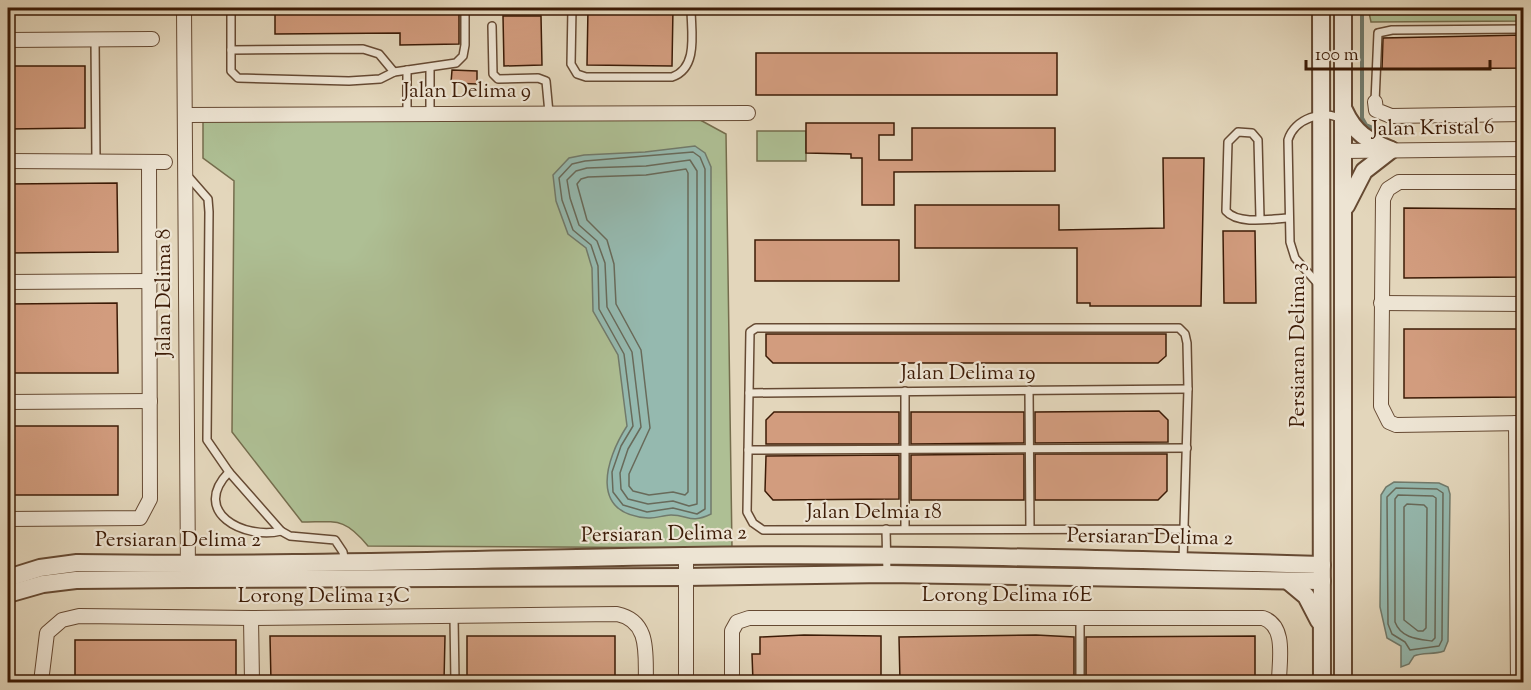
<svg xmlns="http://www.w3.org/2000/svg" width="1531" height="690" viewBox="0 0 1531 690" font-family="'Sorts Mill Goudy',serif">
  <style>
    .green { fill: #aebf94; stroke: #756d4d; stroke-width: 1.5 }
    .water { fill: #95b9af; stroke: #717a6b; stroke-width: 1.5 }
    .lines { fill: none; stroke-linecap: round; stroke-linejoin: round }
    .shore { stroke: #686a5a; stroke-width: 1.5 }
    .stream { stroke: #717a6b; stroke-width: 4 }
    .building { fill: #d29c7e; stroke: #3c1b06; stroke-width: 1.5 }
    .service-casing { stroke: #664a33; stroke-width: 10 }
    .minor-casing { stroke: #664a33; stroke-width: 16 }
    .tertiary-casing { stroke: #664a33; stroke-width: 20 }
    .service { stroke: #ede4d3; stroke-width: 7 }
    .minor { stroke: #ede4d3; stroke-width: 14 }
    .tertiary { stroke: #ede4d3; stroke-width: 16 }
    .labels { text-anchor: middle; dominant-baseline: central; stroke-width: 4.5; stroke-linejoin: round; paint-order: stroke }
    .street-label { font-size: 21px; fill: #3c1b06; stroke: #ede4d3 }
  </style>
  <rect width="100%" height="100%" fill="#e3d6bb"/>
  <filter id="stains"><feTurbulence type="fractalNoise" baseFrequency=".00333" numOctaves="4"/><feColorMatrix values="0 0 0 0 .2 0 0 0 0 .09 0 0 0 0 .02 0 0 0 .5 -.17"/></filter>
  <radialGradient id="worn" r=".72"><stop offset=".6" stop-color="#630" stop-opacity="0"/><stop offset="1" stop-color="#630" stop-opacity=".3"/></radialGradient>
  <!-- green -->
  <g class="green">
    <path d="M1368 8H1523V21L1371 22Z"/>
    <path d="M691 115 726 134 732 548 368 546C344 517 337 522 302 522L232 432 234 181 203 158V118Z"/>
    <rect x="757" y="131" width="49" height="30"/>
  </g>
  <!-- water -->
  <g class="water">
    <path d="M695 146 705 153 711 167V514C690 524 689 515 671 515 663 515 655 519 648 518 589 514 605 460 627 426L618 355 593 311 592 268 586 248 568 234 556 201 553 175 569 158 584 155 645 152Z"/>
    <path d="M1394 482 1439 483 1448 487 1450 494 1448 641 1444 651C1433 655 1424 652 1414 656L1409 664 1401 667V646L1387 638 1380 607 1381 495 1386 487Z"/>
  </g>
  <g class="lines">
    <!-- shore -->
    <g class="shore">
      <path d="M693 152 700 157 705 169V509L697 514 673 508 647 512 623 505 613 492 612 472 621 446 633 426 624 354 599 309 598 266 591 245 573 230 562 200 559 178 572 164 585 161Z"/>
      <path d="M690 160 697 171V504L689 506 673 501 648 504 628 499 621 489 620 473 628 449 641 427 632 352 607 307 605 263 597 241 579 225 570 198 567 180 576 171 587 168 646 166Z"/>
      <path d="M686 169 688 173V492L685 495 673 492 649 495 633 491 629 486V474L650 428 641 350 616 304 614 264 607 240 587 220 577 184 581 179 588 177 646 175Z"/>
      <path d="M1396 488 1437 489 1443 493 1442 640 1439 646 1410 650 1405 642 1392 634 1388 624 1387 497Z"/>
      <path d="M1398 495 1433 496 1436 498 1435 638 1432 641C1417 639 1401 638 1395 622V499Z"/>
      <path d="M1407 504 1424 505 1427 508 1426 628 1423 631H1418L1404 620V507Z"/>
    </g>
    <!-- stream -->
    <path class="stream" d="M1362 8V118L1366 125 1373 128"/>
  </g>
  <!-- building -->
  <g class="building">
    <path d="M275 8H459V44L400 45V33L275 34Z"/>
    <path d="M588 8H673L672 66 587 65Z"/>
    <path d="M503 16H541L542 65 504 66Z"/>
    <path d="M1524 35V68L1382 69 1383 38Z"/>
    <rect x="756" y="53" width="301" height="42"/>
    <path d="M8 66H85V128L8 129Z"/>
    <path d="M452 70 477 71V84L451 83Z"/>
    <path d="M806 123H894V135H879V160H912V128H1055V171L894 172V205H862V158H851V154L806 153Z"/>
    <path d="M1163 158H1204L1201 306H1090V303H1077V248H915V205H1059V230L1164 228Z"/>
    <path d="M117 183 118 252 8 253V184Z"/>
    <path d="M1404 208 1524 209V277L1404 278Z"/>
    <path d="M1223 231H1255L1256 303H1224Z"/>
    <rect x="755" y="240" width="144" height="41"/>
    <path d="M117 303 118 373H8V304Z"/>
    <path d="M1404 329H1524V397L1404 398Z"/>
    <path d="M766 334H1166V356L1158 363H773L766 356Z"/>
    <path d="M1159 411 1168 420V442L1035 443V412Z"/>
    <path d="M774 412H899V444H766V420Z"/>
    <path d="M911 412H1024V443L911 444Z"/>
    <rect x="8" y="426" width="110" height="69"/>
    <path d="M1024 454V500H911V455Z"/>
    <path d="M1035 454H1167V491L1158 500H1035Z"/>
    <path d="M899 455V499L773 500 765 491 766 456Z"/>
    <path d="M804 635 881 636V682H753L752 654H760V637Z"/>
    <path d="M1036 635 1074 637V682H900L899 637Z"/>
    <path d="M270 636H445L444 682H271Z"/>
    <rect x="467" y="636" width="148" height="46"/>
    <path d="M1255 636V682H1086V637Z"/>
    <rect x="75" y="640" width="161" height="42"/>
  </g>
  <g class="lines">
    <!-- service casing -->
    <g class="service-casing">
      <g id="service">
        <path d="M231 8V71L238 78 349 81 380 79 394 72 456 63 463 56 465 45V8"/>
        <path d="M572 8 571 64 577 74 586 77H672C699 68 691 31 691 8"/>
        <path d="M492 26 493 74 498 79 538 78 546 81 549 113"/>
        <path d="M95 39 96 161"/>
        <path d="M231 50 363 49 379 54 394 72"/>
        <path d="M430 68V113"/>
        <path d="M1375 102 1378 33 1392 30 1524 29"/>
        <path d="M407 113V70"/>
        <path d="M187 175 208 199 209 212 207 440 229 472 281 531 290 536 335 540 343 552 345 563"/>
        <path d="M1260 218 1258 140 1252 133 1238 132 1228 142 1226 211C1238 225 1271 219 1288 218"/>
        <path d="M1318 284 1295 258 1290 242 1288 140C1294 119 1324 108 1342 120"/>
        <path d="M1029 390 1030 529"/>
        <path d="M749 393 1188 389"/>
        <path d="M748 450 1187 448"/>
        <path d="M229 472C190 512 244 540 281 531"/>
        <path d="M886 529 887 574"/>
        <path d="M905 529V391"/>
        <path d="M1183 561 1188 389 1187 343 1185 334 1179 328H756L750 332 747 512 753 523 763 530 1186 529"/>
        <path d="M454 617 455 682"/>
        <path d="M1080 617V682"/>
      </g>
    </g>
    <!-- minor casing -->
    <g class="minor-casing">
      <g id="minor">
        <path d="M184 8 188 574"/>
        <path d="M8 40 152 39"/>
        <path d="M1375 102 1376 110 1391 116 1524 114"/>
        <path d="M185 115 748 113"/>
        <path d="M1343 151 1524 149"/>
        <path d="M8 161 165 162"/>
        <path d="M1524 182H1399L1388 189 1383 199 1381 406 1389 422 1396 425 1524 423"/>
        <path d="M8 282 150 281"/>
        <path d="M1381 303 1524 304"/>
        <path d="M8 402 150 401"/>
        <path d="M1516 423 1518 682"/>
        <path d="M8 519 140 518 150 499 149 162"/>
        <path d="M251 618 252 682"/>
        <path d="M41 682 47 633 62 620 79 616 251 618 617 614C651 621 645 655 646 682"/>
        <path d="M686 682V556"/>
        <path d="M732 682V631L737 622 749 618H1263C1287 626 1279 661 1279 682"/>
      </g>
    </g>
    <!-- tertiary casing -->
    <g class="tertiary-casing">
      <g id="tertiary">
        <path d="M1321 8 1322 682"/>
        <path d="M1343 8V682"/>
        <path d="M1344 110C1355 134 1367 140 1391 150"/>
        <path d="M1346 206 1364 171 1391 150"/>
        <path d="M8 578 40 568 77 563C280 566 482 559 684 556 897 553 1110 559 1322 565"/>
        <path d="M1288 581 1306 596 1319 621"/>
        <path d="M8 594 43 584 76 580 189 579 686 577 887 574 1322 581"/>
      </g>
    </g>
    <!-- service -->
    <use href="#service" class="service"/>
    <!-- minor -->
    <use href="#minor" class="minor"/>
    <!-- tertiary -->
    <use href="#tertiary" class="tertiary"/>
  </g>
  <g class="labels">
    <!-- street labels -->
    <g class="street-label">
      <text x="467" y="92">Jalan Delima 9</text>
      <text transform="translate(1433 129) rotate(-1)">Jalan Kristal 6</text>
      <text transform="translate(165 293) rotate(-90)">Jalan Delima 8</text>
      <text transform="translate(1299 345) rotate(-90)">Persiaran Delima 3</text>
      <text x="968" y="374">Jalan Delima 19</text>
      <text x="874" y="513">Jalan Delmia 18</text>
      <text transform="translate(664 535) rotate(-1)">Persiaran Delima 2</text>
      <text transform="translate(1150 538) rotate(1)">Persiaran Delima 2</text>
      <text x="178" y="541">Persiaran Delima 2</text>
      <text x="1007" y="596">Lorong Delima 16E</text>
      <text x="324" y="597">Lorong Delima 13C</text>
    </g>
  </g>
  <!-- margin -->
  <rect width="1531" height="690" fill="none" stroke="#e3d6bb" stroke-width="30"/>
  <rect x="9" y="9" width="1513" height="672" fill="none" stroke="#3c1b06" stroke-width="3"/>
  <rect x="15" y="15" width="1501" height="660" fill="none" stroke="#3c1b06" stroke-width="1.5"/>
  <!-- scale -->
  <path d="M1306 60v9h184v-9" fill="none" stroke="#3c1b06" stroke-width="3"/>
  <text x="1315" y="60" font-size="18" fill="#3c1b06" stroke="#ede4d3" stroke-width="4.5" paint-order="stroke">100 m</text>
  <rect width="100%" height="100%" filter="url(#stains)"/>
  <rect width="100%" height="100%" fill="url(#worn)"/>
</svg>
